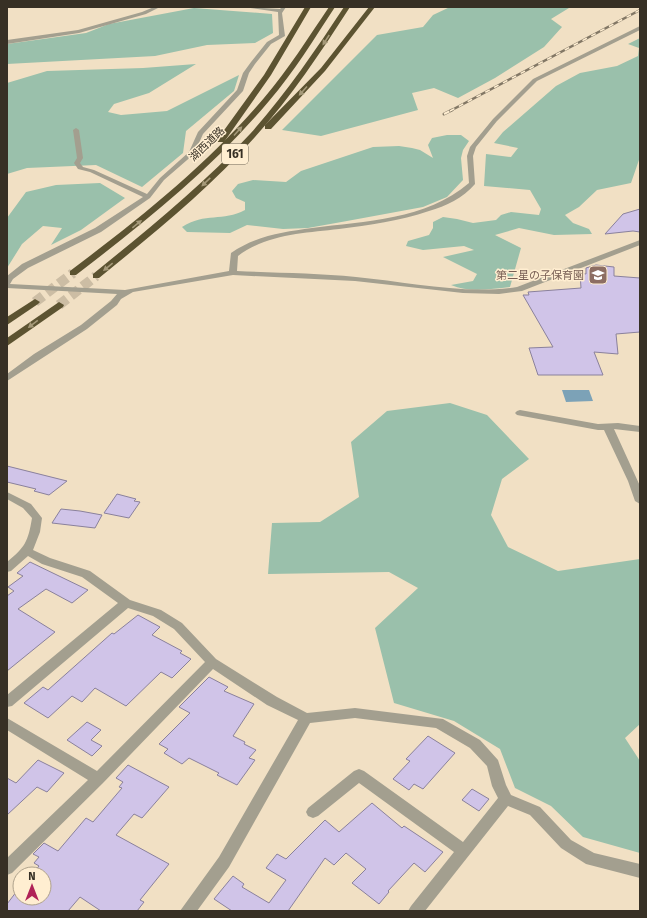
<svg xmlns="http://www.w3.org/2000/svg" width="647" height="918" viewBox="0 0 647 918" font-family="'Fira Sans','Noto Sans JP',sans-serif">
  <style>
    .forest { fill: #9ac0ab }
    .water { fill: #7ca2b7 }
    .building { fill: #d0c4e8; stroke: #8a819c }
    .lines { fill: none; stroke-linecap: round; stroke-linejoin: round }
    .highway-tunnel { stroke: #ccbda4; stroke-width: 10; stroke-dasharray: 10 5; stroke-linecap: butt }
    .minor { fill: #a39f8f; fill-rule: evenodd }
    .highway { fill: #5c5331; fill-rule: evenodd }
    .rail-far1-casing { stroke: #827765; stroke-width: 2.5 }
    .rail-casing { stroke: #827765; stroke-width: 3 }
    .rail-far1 { stroke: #ffeed1; stroke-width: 1.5; stroke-dasharray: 5; stroke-linecap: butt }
    .rail { stroke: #ffeed1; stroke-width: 2; stroke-dasharray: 6; stroke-linecap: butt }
    .oneway { fill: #a59979 }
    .labels { text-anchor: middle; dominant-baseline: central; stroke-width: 3; stroke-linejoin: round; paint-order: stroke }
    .far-street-label { font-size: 11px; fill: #373025; stroke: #ffeed1 }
    .far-education-label { font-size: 11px; fill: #785e54; stroke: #ffeed1; text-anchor: end }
    .shield { fill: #ffeed1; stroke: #736959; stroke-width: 1 }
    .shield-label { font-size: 12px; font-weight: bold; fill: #373025 }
  </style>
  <rect width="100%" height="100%" fill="#f1e0c4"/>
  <!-- forest -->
  <g class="forest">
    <path d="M450 7 569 8 551 19 562 27 544 47 495 78 458 98 434 88 412 93 418 110 321 136 282 130 377 35 423 27 433 15Z"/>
    <path d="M194 8 272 14 273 33 255 43 207 45 155 56 7 64V44L86 33 109 24Z"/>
    <path d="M640 38V157L631 183 597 190 579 207 565 215 573 223 589 229 592 234 554 235 519 228 495 235 521 248 510 287C491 289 469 293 451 285L473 281 477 274 443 257 474 250 464 246 423 250 406 246 408 241 429 235 433 228V222L443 217 457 219 473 223 496 220 501 215 511 212 539 215 541 209 530 190 484 186 486 154 511 157 518 148 494 143 503 132 556 86 580 73 617 66 638 56 639 48 628 44Z"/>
    <path d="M196 64 149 93 114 104 108 112 121 115 167 111 239 75 234 91 186 131 183 153 142 187 96 165 27 168 7 174V83L47 71 143 68Z"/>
    <path d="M447 135H461L469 141 463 150 461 158 463 180 447 197 423 207 347 221 308 228 283 229 247 225 230 233 187 232 182 227C205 212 223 222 245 210V202L236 198 232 191 238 184 253 180 286 182 301 171 373 147 399 146 412 148 420 150 433 158 428 145 432 138Z"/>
    <path d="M100 183 125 198 81 230 51 245 62 228 43 226 22 244 7 268V218L26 192 56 185Z"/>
    <path d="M450 403 487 415 529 459 502 479 491 515 508 547 558 571 640 559V724L625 738 640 761V853L583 837 551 806 515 788 500 749 454 721 394 703 375 628 418 588 389 572 268 574 272 523 320 522 359 497 351 442 387 411Z"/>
  </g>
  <!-- water -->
  <path class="water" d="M562 390H589L593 401 566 402Z"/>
  <!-- building -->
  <g class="building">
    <path d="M640 209V232L633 231 605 234 623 214Z"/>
    <path d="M596 265 614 267V276L640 278V332L616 334 618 354 594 352 603 375H538L529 348 553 347 523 295H529L528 292 581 288 580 273 586 274V268Z"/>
    <path d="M7 466 67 481 49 495 34 491 36 489 7 482Z"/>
    <path d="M117 494 136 499 134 501 140 502 129 518 104 513Z"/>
    <path d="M61 509 80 511 102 515 95 528 52 523Z"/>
    <path d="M30 562 88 590 72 603 46 589 18 609 55 632 7 671V596L14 591 8 587 23 576 17 573Z"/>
    <path d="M138 615 160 627 152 635 182 651 180 653 191 659 172 678 161 672 126 706 95 688 82 702 72 696 48 718 24 703 43 687 48 690 112 633 114 634Z"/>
    <path d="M209 677 228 687 224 691 254 704 233 736 245 742 244 744 256 750 249 758 255 760 237 785 217 775 219 773 189 758 182 764 164 753 168 749 159 744 190 713 179 707Z"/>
    <path d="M87 722 101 730 91 740 102 746 92 756 67 740Z"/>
    <path d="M428 736 455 753 423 789 414 784 409 790 393 779 410 761 406 759Z"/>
    <path d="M38 760 64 773 47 792 37 787 7 815V778L16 783Z"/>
    <path d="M128 765 169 787 142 818 134 814 116 835 169 864 140 900 144 902 137 911H101L80 897 68 911H7V904L20 887V898H44V874H32L39 866 34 863 39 857 33 854 44 843 58 851 86 818 93 822 122 788 119 787 123 782 116 778Z"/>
    <path d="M472 789 489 799 479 811 462 800Z"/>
    <path d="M372 803 402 828 404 826 443 852 425 872 414 863 388 891 389 892 379 904 352 883 366 869 346 853 334 865 325 858 288 911H232L214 899 233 876 244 884 242 887 269 903 286 880 266 868 277 854 286 859 325 820 339 832Z"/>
  </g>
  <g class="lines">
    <!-- highway-tunnel -->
    <g class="highway-tunnel">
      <path d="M35 302 73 273"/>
      <path d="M59 305 96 276"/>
    </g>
    <!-- minor -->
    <g class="minor">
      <path d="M154 7H160L146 14 79 33 7 44V40L78 30 142 12Z"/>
      <path d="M243 7 280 9 282 7H286L282 13 285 36 271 44 255 64 249 73 243 91 203 134 194 154 164 180 150 198 101 232 28 268 13 279 10 284 125 290 229 271 231 253C255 236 283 232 312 228 365 221 426 220 469 183L467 156 470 147 493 119 533 79 640 26V30L537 81 497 121 476 147 473 156 475 184C463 198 446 206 429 211 400 221 369 225 339 229 305 233 267 234 238 256L237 271C277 273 317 273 356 277 409 282 464 295 517 287L640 240V245L522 291 499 294 463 293 355 281 233 275 133 292 121 299 117 305 87 329 7 381V374L34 354 81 325 111 301 117 294 7 288V276L22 264 95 228 143 197 90 172 78 169 74 163 77 158 73 130 76 128 79 130 83 158 80 163 83 167 94 170 147 194 160 178 189 152 198 132 237 90 243 73 251 62 267 42 279 35 278 12Z"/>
      <path d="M520 410 598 424 618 423 640 426V432L614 429 640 486V504L635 501 628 481 604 430H598L517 415 515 413 517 411Z"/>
      <path d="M7 492 31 504 42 518 40 532 33 550 50 558 90 571 130 600 161 610 182 623 216 659 277 697 307 713 355 708 443 719 480 740 498 760 506 785 511 795 540 807 571 840 594 853 640 864V878L586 864 561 848 530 815 508 806 425 911H408L411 906 454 852 359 783 318 816 313 818 308 816 306 812 308 808 354 771 359 769 364 771 463 842 498 798 492 786 487 766 470 748 436 728 355 718 310 723 229 867 197 911H180L219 857 298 720 267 705 213 669 103 783 12 873 7 875V858L88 780 7 730V718L97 771 205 662 174 629 153 616 128 608 12 706 7 707V695L118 603 82 577 42 564 28 556 11 571 7 572V562C25 547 28 542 32 518L23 508 7 499Z"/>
    </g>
    <!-- highway -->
    <g class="highway">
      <path d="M305 7H311L271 75 224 142H218L217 140 264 75Z"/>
      <path d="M329 7H335C314 39 294 72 269 101 213 168 145 222 76 275H70V271C139 219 207 165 264 98 288 70 308 38 329 7Z"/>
      <path d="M344 7H350C321 52 291 97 255 137 208 190 153 234 99 278H93V274C147 230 202 186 250 134 285 95 315 51 344 7Z"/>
      <path d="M369 7H375L325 71 271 129H265V125L321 68Z"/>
      <path d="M35 299 40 302 38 304 7 325V317Z"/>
      <path d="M59 302 64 305 63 307 7 346V338Z"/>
    </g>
    <!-- rail-far1 casing -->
    <g class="rail-far1-casing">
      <path id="rail-far1" d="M450 111 640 10"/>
    </g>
    <!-- rail casing -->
    <g class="rail-casing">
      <path id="rail" d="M444 114 452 110"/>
    </g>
    <!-- rail-far1 -->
    <use href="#rail-far1" class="rail-far1"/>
    <!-- rail -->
    <use href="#rail" class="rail"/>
  </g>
  <!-- one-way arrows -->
  <defs><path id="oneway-solid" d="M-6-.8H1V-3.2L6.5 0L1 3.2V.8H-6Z"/></defs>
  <g class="oneway">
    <use href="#oneway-solid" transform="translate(326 40) rotate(123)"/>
    <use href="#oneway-solid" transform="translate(303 91) rotate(132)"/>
    <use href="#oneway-solid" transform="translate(238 131) rotate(-48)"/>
    <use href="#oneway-solid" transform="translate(206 182) rotate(136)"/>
    <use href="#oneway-solid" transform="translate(137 224) rotate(-39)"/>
    <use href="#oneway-solid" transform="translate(108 267) rotate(141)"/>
    <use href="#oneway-solid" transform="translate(33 324) rotate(143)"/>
  </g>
  <!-- icons -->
  <defs>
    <g id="school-square" transform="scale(1)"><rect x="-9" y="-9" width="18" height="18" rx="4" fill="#8d6e63" stroke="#ffeed1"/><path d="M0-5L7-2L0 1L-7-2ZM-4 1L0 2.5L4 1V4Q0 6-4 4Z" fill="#fff"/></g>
  </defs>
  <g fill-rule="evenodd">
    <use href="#school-square" x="598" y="275"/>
  </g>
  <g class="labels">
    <!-- far-street labels -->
    <g class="far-street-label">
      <text transform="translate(207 144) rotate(-44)">湖西道路</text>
    </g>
    <!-- far-education labels -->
    <g class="far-education-label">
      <text x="584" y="275">第二星の子保育園</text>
    </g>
    <!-- shield labels -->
    <rect class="shield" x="222" y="144" width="26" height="20" rx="3"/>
    <g class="shield-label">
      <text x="235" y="154">161</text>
    </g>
  </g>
  <!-- border -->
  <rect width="647" height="918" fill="none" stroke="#373025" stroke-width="16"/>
  <!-- north arrow -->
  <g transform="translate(32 886)"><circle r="19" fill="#ffeed1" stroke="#afa28c"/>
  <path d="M0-3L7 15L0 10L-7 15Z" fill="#b02257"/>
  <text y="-6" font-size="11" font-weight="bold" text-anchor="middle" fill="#373025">N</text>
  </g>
</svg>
